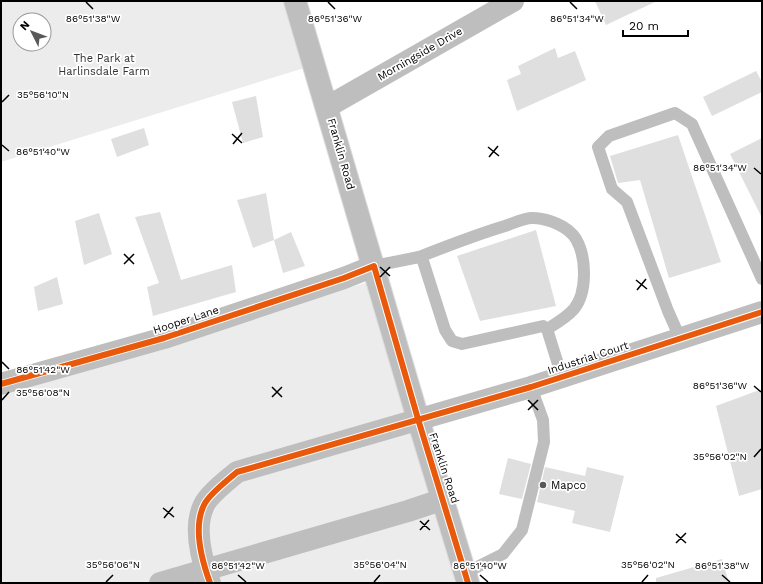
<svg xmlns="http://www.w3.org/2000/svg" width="763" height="584" viewBox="0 0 763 584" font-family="'Work Sans',sans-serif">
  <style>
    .green { fill: #ececec; fill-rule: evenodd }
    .building { fill: #dfdfdf }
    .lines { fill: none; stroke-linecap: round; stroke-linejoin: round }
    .primary-casing { stroke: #dbdbdb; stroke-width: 24 }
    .service { stroke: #bebebe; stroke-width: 12 }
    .minor { stroke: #bebebe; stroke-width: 22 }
    .primary { stroke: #bebebe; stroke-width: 22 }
    .cycleway-casing { stroke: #fff; stroke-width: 8 }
    .cycleway { stroke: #e8590c; stroke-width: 6 }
    .ticks { fill: none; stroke: #000; stroke-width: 1.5 }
    .poi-dot { fill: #595959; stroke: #fff; stroke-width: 1.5 }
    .labels { text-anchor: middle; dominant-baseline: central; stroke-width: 3.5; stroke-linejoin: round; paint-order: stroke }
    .street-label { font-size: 11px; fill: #000; stroke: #fff }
    .park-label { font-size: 11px; fill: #333; stroke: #fff }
    .poi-label { font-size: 11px; fill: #000; stroke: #fff; text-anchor: start }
    .ticks-label { font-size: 10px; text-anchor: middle; fill: #000; stroke: #fff; stroke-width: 3.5; stroke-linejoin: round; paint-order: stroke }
  </style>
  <rect width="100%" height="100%" fill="#fff"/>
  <!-- green -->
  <g class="green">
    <path d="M1 1H295L314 65 1 162ZM20 20H44V44H20Z"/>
    <path d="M378 279 470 583H1V396Z"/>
  </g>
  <!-- building -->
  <g class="building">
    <path d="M595 1H657L606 25Z"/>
    <path d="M555 48 558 58 575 51 586 80 517 111 507 80 521 74 518 66Z"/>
    <path d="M756 71 762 82V92L712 116 703 97Z"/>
    <path d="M256 96 263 137 243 143 232 102Z"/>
    <path d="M144 128 149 145 117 157 111 139Z"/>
    <path d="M678 135 721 262 669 278 640 180 618 183 610 156Z"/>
    <path d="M762 138V218L730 154Z"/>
    <path d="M266 193 274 240 253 248 237 200Z"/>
    <path d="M160 212 181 280 232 265 236 292 153 316 147 287 159 283 135 217Z"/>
    <path d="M99 213 112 254 84 265 75 221Z"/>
    <path d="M536 230 556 306 480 321 457 256Z"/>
    <path d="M291 232 305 266 283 273 274 240Z"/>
    <path d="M57 277 63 304 38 311 34 287Z"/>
    <path d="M762 389V489L739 496 716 406Z"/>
    <path d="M508 458 531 464 522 499 499 494Z"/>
    <path d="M545 467 585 476 587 467 624 476 610 532 572 523 575 511 537 502Z"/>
    <path d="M722 559 729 583H656V578Z"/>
  </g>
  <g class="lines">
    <!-- primary casing -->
    <g class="primary-casing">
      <path id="primary" d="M295 1 418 419 468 583"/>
    </g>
    <!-- service -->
    <g class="service">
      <path d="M419 257C447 246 475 235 505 226 514 223 525 217 534 218 549 219 568 226 576 239 587 258 587 293 574 309 566 318 557 323 547 329"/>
      <path d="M374 266 419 257 423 261 445 330 452 341 462 344 543 326 547 329 562 377"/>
      <path d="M680 338 668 311 627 202 612 189 598 147 609 136 675 113 692 124 762 279"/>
      <path d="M465 573 503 554 522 530 544 442 543 420 531 387"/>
    </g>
    <!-- minor -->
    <g class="minor">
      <path d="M327 107 513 1"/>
      <path d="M1 384 164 338 344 278 374 266"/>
      <path d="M160 583 408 511 444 499"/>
      <path d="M210 583C202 561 193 527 204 505 209 494 228 480 237 472L531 387 762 312"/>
    </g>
    <!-- primary -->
    <use href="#primary" class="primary"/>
    <!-- cycleway casing -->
    <g class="cycleway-casing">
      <g id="cycleway">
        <path d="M1 384 164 338 344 278 374 266 418 419 468 583"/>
        <path d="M210 583C202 561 193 527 204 505 209 494 228 480 237 472L531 387 762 312"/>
      </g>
    </g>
    <!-- cycleway -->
    <use href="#cycleway" class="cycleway"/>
  </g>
  <!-- ticks -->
  <path class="ticks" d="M86 2 93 9M328 2 335 9M570 2 577 9M2 102 9 95M232 134 242 143M233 144 242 133M2 145 9 151M488 147 499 156M489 157 498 146M754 168 761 174M124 254 134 264M124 264 134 254M380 267 390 276M380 277 390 267M636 280 647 289M637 290 646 279M2 362 9 369M754 386 761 392M272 387 282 397M272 397 282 387M2 400 9 392M528 400 538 410M528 410 538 400M754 457 761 449M163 508 174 517M164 518 173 507M420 521 430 530M420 530 429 520M676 534 686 543M676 543 686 533M238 575 246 582M480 575 488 582M722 575 730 582M106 582 113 575M374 582 380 575M642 582 648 575"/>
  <!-- markers -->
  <circle class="poi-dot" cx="543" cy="485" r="4"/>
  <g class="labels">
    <!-- street labels -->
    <g class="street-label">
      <text transform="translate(420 54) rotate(-30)">Morningside Drive</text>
      <text transform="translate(341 154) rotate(74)">Franklin Road</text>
      <text transform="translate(186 320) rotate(-18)">Hooper Lane</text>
      <text transform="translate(588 358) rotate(-18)">Industrial Court</text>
      <text transform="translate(444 468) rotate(72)">Franklin Road</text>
    </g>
    <!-- park labels -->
    <g class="park-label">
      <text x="104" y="58">The Park at<tspan x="104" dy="13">Harlinsdale Farm</tspan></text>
    </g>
    <!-- poi labels -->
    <g class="poi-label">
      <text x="551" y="485">Mapco</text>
    </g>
  </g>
  <g class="ticks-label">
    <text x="93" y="22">86°51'38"W</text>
    <text x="335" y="22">86°51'36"W</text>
    <text x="577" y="22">86°51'34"W</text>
    <text x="43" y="98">35°56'10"N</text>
    <text x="43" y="155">86°51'40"W</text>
    <text x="720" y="171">86°51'34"W</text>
    <text x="43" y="373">86°51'42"W</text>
    <text x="720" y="389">86°51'36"W</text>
    <text x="43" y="396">35°56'08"N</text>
    <text x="720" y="460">35°56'02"N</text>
    <text x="113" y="568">35°56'06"N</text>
    <text x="380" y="568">35°56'04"N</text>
    <text x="648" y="568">35°56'02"N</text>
    <text x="238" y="569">86°51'42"W</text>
    <text x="480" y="569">86°51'40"W</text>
    <text x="722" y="569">86°51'38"W</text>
  </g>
  <!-- border -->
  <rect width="763" height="584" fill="none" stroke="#000000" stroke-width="4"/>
  <!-- north arrow -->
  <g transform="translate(32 32) rotate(312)"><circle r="19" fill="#ffffff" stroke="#999999"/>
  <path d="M0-3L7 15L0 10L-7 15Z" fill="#595959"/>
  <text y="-6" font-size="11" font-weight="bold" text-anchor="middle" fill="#000000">N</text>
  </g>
  <!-- scale -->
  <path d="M623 30v6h65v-6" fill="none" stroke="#000000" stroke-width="2"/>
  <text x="629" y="30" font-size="12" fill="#000000" stroke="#ffffff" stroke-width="3" paint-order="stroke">20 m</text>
</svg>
